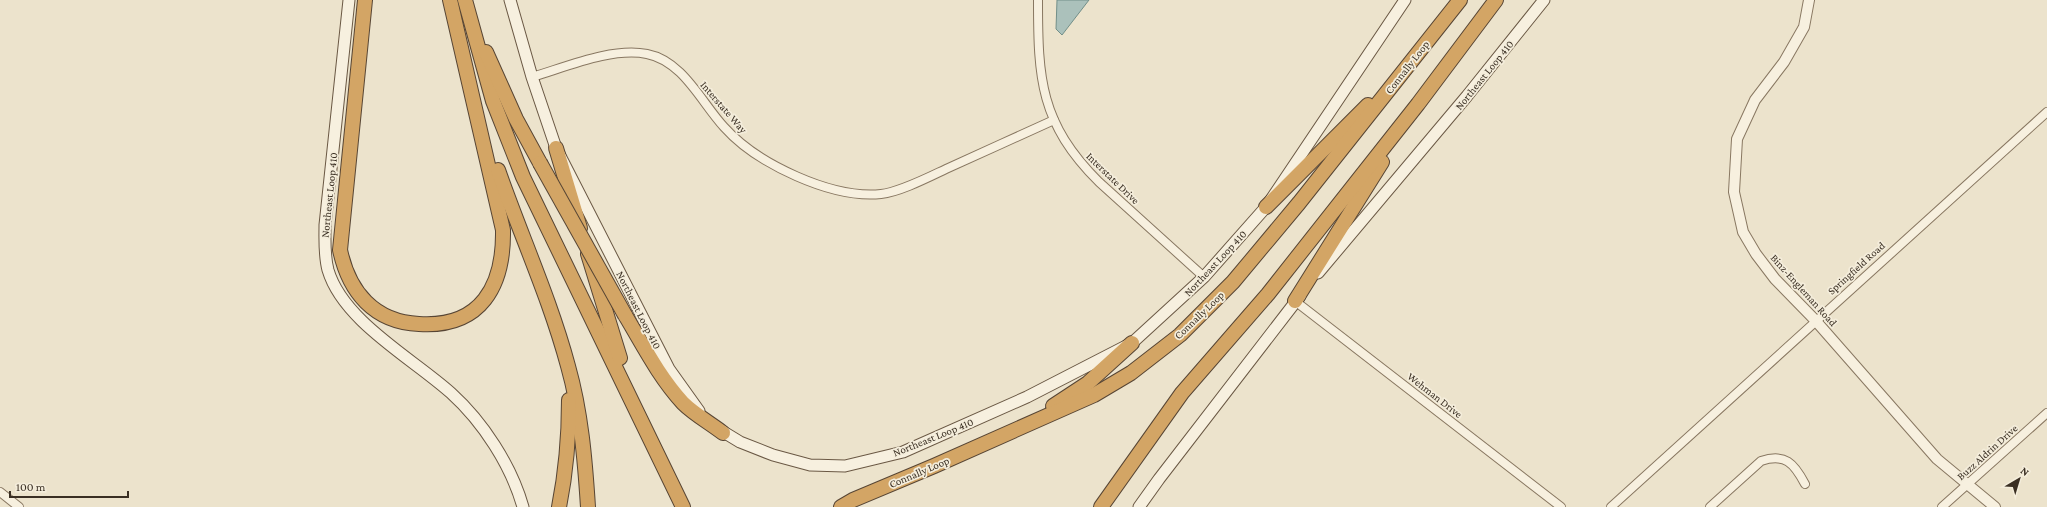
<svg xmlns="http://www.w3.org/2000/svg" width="2047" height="507" viewBox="0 0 2047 507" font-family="'Crimson Pro',serif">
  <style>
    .water { fill: #abc1bb; stroke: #728f89 }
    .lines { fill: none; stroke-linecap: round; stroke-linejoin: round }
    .minor-casing { stroke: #887761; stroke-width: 10 }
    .tertiary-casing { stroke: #887761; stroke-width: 12 }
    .secondary-casing { stroke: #6a5844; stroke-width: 13 }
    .motorway-casing { stroke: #574534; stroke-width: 16 }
    .minor { stroke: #f7f0df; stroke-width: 8 }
    .tertiary { stroke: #f7f0df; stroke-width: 10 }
    .secondary { stroke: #f7f0df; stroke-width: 11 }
    .motorway { stroke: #d3a565; stroke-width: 14 }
    .motorway-bridge-casing { stroke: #574534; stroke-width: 16; stroke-linecap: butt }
    .motorway-bridge { stroke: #d3a565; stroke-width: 14 }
    .labels { text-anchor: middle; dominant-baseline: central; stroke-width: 3.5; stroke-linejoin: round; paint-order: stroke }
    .street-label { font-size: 11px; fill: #3a2f23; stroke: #f4eddb }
  </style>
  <rect width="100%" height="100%" fill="#ece3cc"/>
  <!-- water -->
  <path class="water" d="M1057 0H1089L1062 35 1056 29Z"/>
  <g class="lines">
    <!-- minor casing -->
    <g class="minor-casing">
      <g id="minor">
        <path d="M1038 0C1038 79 1040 123 1099 182L1204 277"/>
        <path d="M532 77C566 67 612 47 647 54 683 61 701 102 724 127 757 164 832 199 881 194 900 192 929 177 946 169 982 153 1018 136 1054 120"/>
        <path d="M1295 301 1561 507"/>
        <path d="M0 492 19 507"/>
        <path d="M1611 507 2047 112"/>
        <path d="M1710 507 1761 461C1785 453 1794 463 1805 484"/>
        <path d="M1942 507 2047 413"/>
      </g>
    </g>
    <!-- tertiary casing -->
    <g class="tertiary-casing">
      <path id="tertiary" d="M1809 0 1804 27 1784 62 1755 100 1737 139 1734 192 1743 232 1756 254 1775 279 1815 320 1937 459 1995 507"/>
    </g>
    <!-- secondary casing -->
    <g class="secondary-casing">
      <g id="secondary">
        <path d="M349 0 325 225C325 240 324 255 328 270 343 321 412 358 451 393 483 422 511 465 523 507"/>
        <path d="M510 0 532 77 556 148 669 369 699 411"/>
        <path d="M1318 273 1467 96 1544 0"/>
        <path d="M717 428 740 442 773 455 810 465 845 466 903 452 1027 397 1132 343 1204 277 1266 207 1405 0"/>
        <path d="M1139 507 1159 479 1300 296"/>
      </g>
    </g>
    <!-- motorway casing -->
    <g class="motorway-casing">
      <g id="motorway">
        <path d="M365 0 340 250C349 292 374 322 419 324 481 328 504 286 503 230L450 0"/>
        <path d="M465 0 493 101 523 177 683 507"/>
        <path d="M486 52 516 119 540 163"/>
        <path d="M556 148 580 228"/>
        <path d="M498 170C521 236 550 299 568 366 581 412 585 460 588 507"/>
        <path d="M1266 207 1368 105"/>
        <path d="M588 254 620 358"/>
        <path d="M1295 301 1382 162"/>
        <path d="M625 315C643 345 659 377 683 403 694 414 710 423 723 433"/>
        <path d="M1053 406 1088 383 1132 343"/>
        <path d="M559 507C566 472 569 436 569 400"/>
        <path d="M841 507 853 500 934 466 1094 395 1131 373 1180 335 1233 282 1299 203 1460 0"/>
        <path d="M1101 507 1182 393 1268 294 1418 104 1496 0"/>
      </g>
    </g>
    <!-- minor -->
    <use href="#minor" class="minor"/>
    <!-- tertiary -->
    <use href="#tertiary" class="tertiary"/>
    <!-- secondary -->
    <use href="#secondary" class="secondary"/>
    <!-- motorway -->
    <use href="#motorway" class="motorway"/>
    <!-- motorway-bridge casing -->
    <g class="motorway-bridge-casing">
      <path id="motorway-bridge" d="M540 163 625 315"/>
    </g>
    <!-- motorway-bridge -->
    <use href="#motorway-bridge" class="motorway-bridge"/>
  </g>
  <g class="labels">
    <!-- street labels -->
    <g class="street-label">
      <text transform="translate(1407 67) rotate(-52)">Connally Loop</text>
      <text transform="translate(1484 75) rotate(-51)">Northeast Loop 410</text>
      <text transform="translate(724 107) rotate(49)">Interstate Way</text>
      <text transform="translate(1113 178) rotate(44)">Interstate Drive</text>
      <text transform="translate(329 195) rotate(-84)">Northeast Loop 410</text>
      <text transform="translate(1215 263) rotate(-47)">Northeast Loop 410</text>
      <text transform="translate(1856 268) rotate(-42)">Springfield Road</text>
      <text transform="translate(1804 290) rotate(48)">Binz-Engleman Road</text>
      <text transform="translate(639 310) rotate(63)">Northeast Loop 410</text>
      <text transform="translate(1199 315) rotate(-44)">Connally Loop</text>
      <text transform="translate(1435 395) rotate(38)">Wehman Drive</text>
      <text transform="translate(933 437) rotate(-22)">Northeast Loop 410</text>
      <text transform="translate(1987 452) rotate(-42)">Buzz Aldrin Drive</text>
      <text transform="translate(919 472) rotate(-23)">Connally Loop</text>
    </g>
  </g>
  <!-- north arrow -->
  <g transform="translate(2019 479) rotate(38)" stroke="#f4eddb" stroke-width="3" paint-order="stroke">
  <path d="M0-3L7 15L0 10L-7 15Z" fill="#3a2f23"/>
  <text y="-6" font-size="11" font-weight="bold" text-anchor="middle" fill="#3a2f23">N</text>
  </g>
  <!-- scale -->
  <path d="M10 491v6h118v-6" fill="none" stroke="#3a2f23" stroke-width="2"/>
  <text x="16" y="491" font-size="12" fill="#3a2f23" stroke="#f4eddb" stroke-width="3" paint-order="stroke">100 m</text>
</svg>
